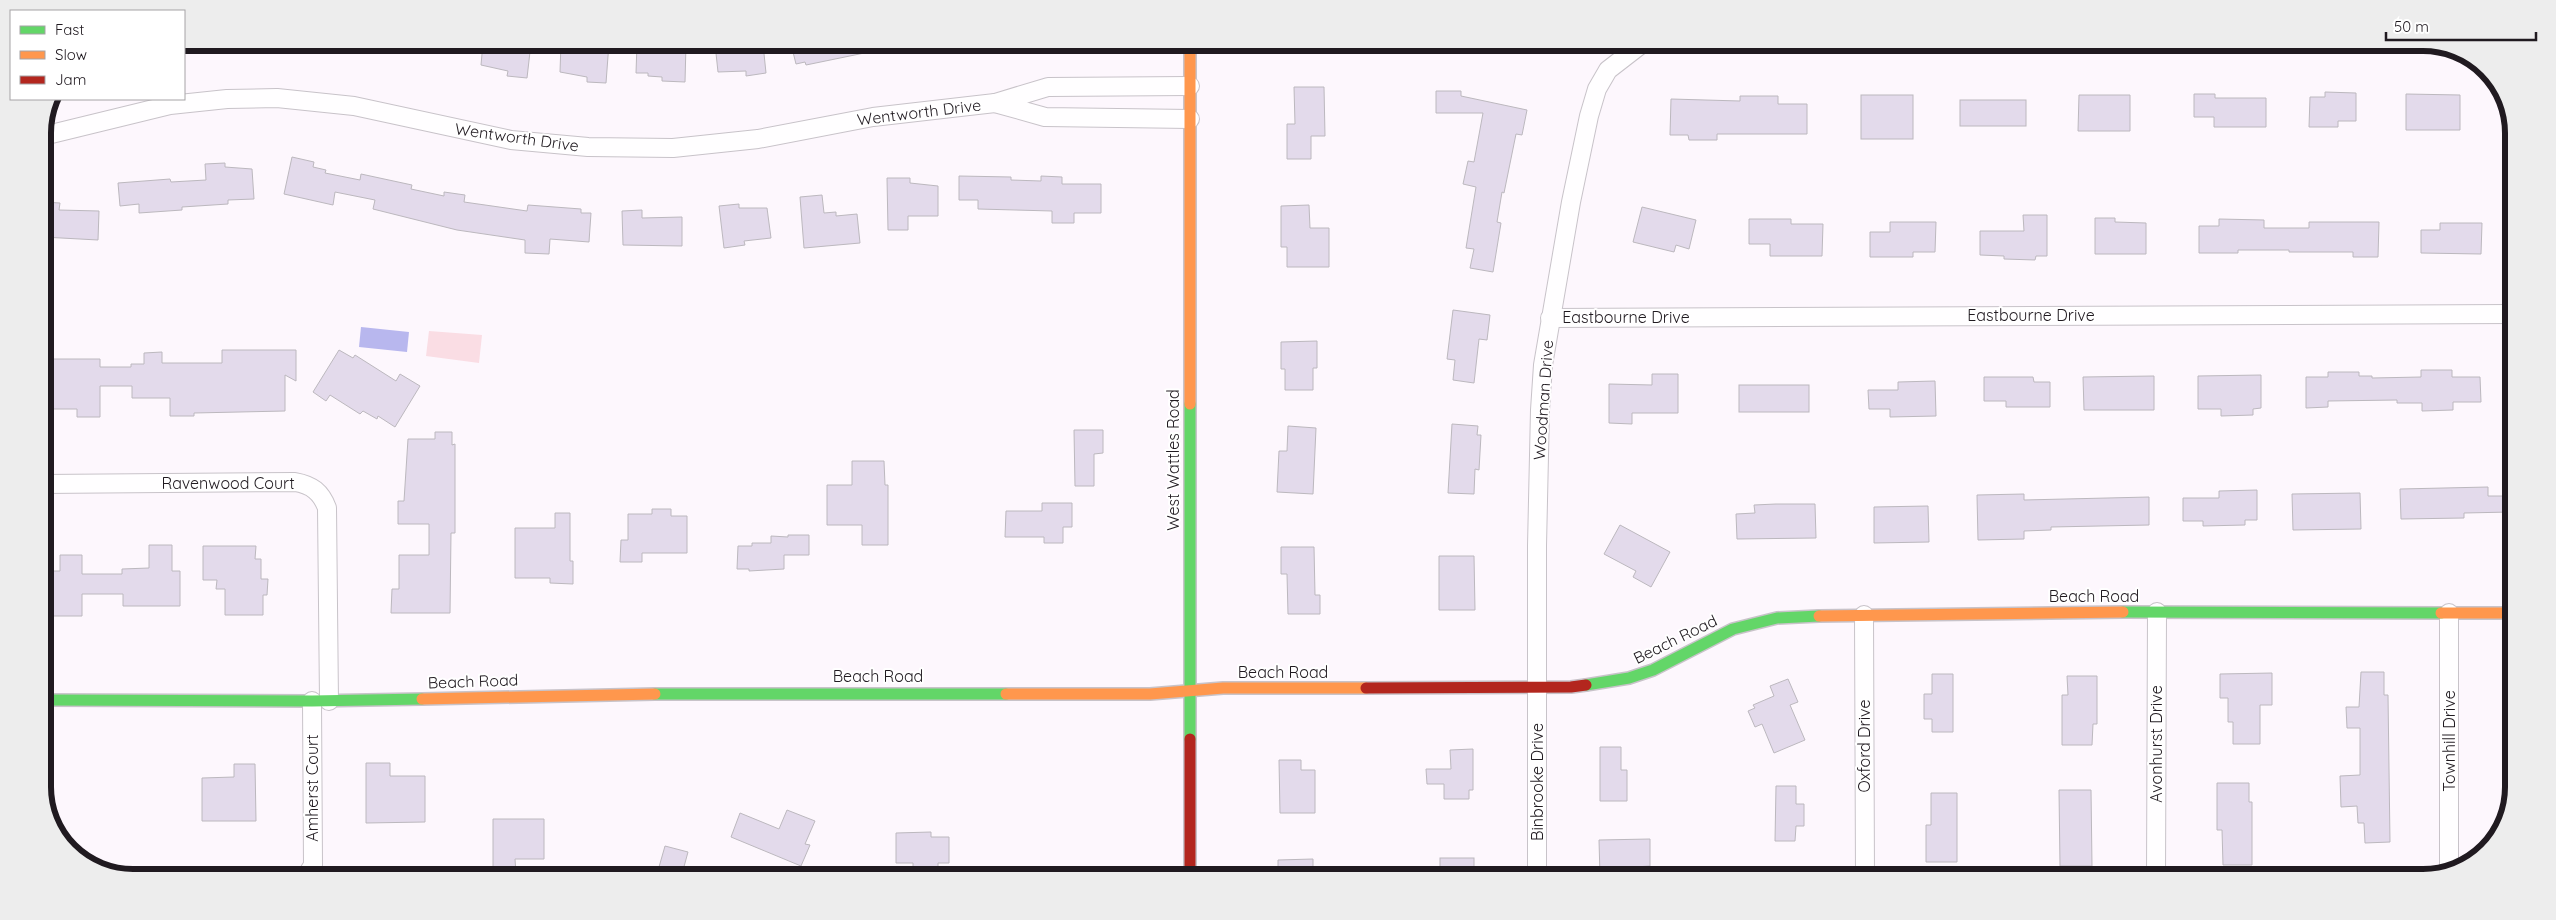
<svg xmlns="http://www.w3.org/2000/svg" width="2556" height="920" viewBox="0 0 2556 920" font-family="Quicksand,sans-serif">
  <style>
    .green { fill: #fadde4 }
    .water { fill: #b8b7ee }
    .building { fill: #e3daeb; stroke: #bcb8be }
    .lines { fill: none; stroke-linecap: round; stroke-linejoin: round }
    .street-casing { stroke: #c8c3c9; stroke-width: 20 }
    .fast-casing { stroke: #c8c3c9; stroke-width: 14 }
    .slow-casing { stroke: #c8c3c9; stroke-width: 14 }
    .jam-casing { stroke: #c8c3c9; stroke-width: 14 }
    .street { stroke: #fffeff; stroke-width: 18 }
    .fast { stroke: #63d668; stroke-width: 11 }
    .slow { stroke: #ff974d; stroke-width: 11 }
    .jam { stroke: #b3261e; stroke-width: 11 }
    .labels { text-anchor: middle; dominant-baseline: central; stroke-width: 4; stroke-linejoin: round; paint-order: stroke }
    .street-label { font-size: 16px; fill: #201a20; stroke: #fff }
    .rim { fill: none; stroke: #201a20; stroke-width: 6 }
  </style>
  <rect width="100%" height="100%" fill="#fdf7fd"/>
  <!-- green -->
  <path class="green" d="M429 331 482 335 479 363 426 356Z"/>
  <!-- water -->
  <path class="water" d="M361 327 409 332 407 352 359 347Z"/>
  <!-- building -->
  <g class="building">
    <path d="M483 43H531L527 78 507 76 508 71 481 65Z"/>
    <path d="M561 43H609L606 83 587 82V77L560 72Z"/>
    <path d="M637 44H686L685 82 662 81V77L648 76V73H636Z"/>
    <path d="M715 44H763L766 73 746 76V71L718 72Z"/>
    <path d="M791 44H874V51L806 65 805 62 796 64Z"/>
    <path d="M1294 87H1324L1325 136H1311V159H1287V124H1295Z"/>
    <path d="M1436 91H1461V96L1527 110 1522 135 1516 134 1504 193 1502 192 1497 222 1501 223 1493 272 1470 268 1474 249 1466 248 1476 187 1463 184 1468 161 1474 162 1483 113H1436Z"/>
    <path d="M2325 92 2356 93V121H2338V127H2309L2310 97H2325Z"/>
    <path d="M2194 94H2215V98H2266V127H2214V117H2194Z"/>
    <path d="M2406 94 2460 95V130H2406Z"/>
    <rect x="1861" y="95" width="52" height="44"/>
    <path d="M2079 95H2130V131H2078Z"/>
    <path d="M1740 96H1778V104H1807V134H1717V140H1689L1688 135H1670L1671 99 1740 101Z"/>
    <rect x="1960" y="100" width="66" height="26"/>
    <path d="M292 157 314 162 313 167 326 170 325 173 360 180 361 174 412 185 411 189 444 196V192L465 195 464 202 527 211 528 205 581 209V213H591L589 242 550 239 549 254 525 253V240L457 230 373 209 375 200 335 192 333 205 284 194Z"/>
    <path d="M225 163V167L252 169 254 199 228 200V204L182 207V210L139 213V204L120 206 118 183 170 179 171 182 206 180 205 164Z"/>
    <path d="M959 176 1011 177V180L1041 181V176L1062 177V184H1101V213H1074V223H1052V211L978 209V200H959Z"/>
    <path d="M887 178H910V183L938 186V216H908V230H888Z"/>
    <path d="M822 195 824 213 836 212V216L857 214 860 243 804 248 800 197Z"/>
    <path d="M43 202 60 203 59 210 99 211 98 240 43 237Z"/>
    <path d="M739 204V208H767L771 238 744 241 745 245 724 248 719 206Z"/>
    <path d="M1309 205 1310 228H1329V267H1287V247H1281V206Z"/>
    <path d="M1642 207 1696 220 1689 249 1676 245 1674 252 1633 242Z"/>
    <path d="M642 210V218L682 217V246L623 245 622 211Z"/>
    <path d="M2023 215H2047V256H2036L2035 260 2004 259V256L1980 255V231H2024Z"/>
    <path d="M2095 218H2115V222L2146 223V254H2095Z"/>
    <path d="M1749 219H1791V224H1823L1822 256H1770V244H1749Z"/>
    <path d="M2219 219 2264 220V228H2309V222H2379L2378 257H2353V252H2289V250H2238V253H2199V226H2219Z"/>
    <path d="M1890 222H1936L1935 252H1913V257H1870V232H1890Z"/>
    <path d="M2440 223H2482L2481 254 2421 253V230H2440Z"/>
    <path d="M1453 310 1490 315 1487 340 1479 339 1474 383 1453 380 1455 360 1447 359Z"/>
    <path d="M1317 341V368H1313V390H1285V369H1281V342Z"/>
    <path d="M222 350H296V381L285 375V411L194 413V416H170V398H132V386H100V417H77V409H43V359H100V367H131V364H144V353L162 352V363H222Z"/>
    <path d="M339 350 353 358 355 355 396 381 400 374 420 386 395 427 378 416 377 419 363 411 360 414 330 395 326 401 313 392Z"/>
    <path d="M2421 370H2452V377H2480L2481 402H2453V410L2422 411V403H2397V400L2328 401V407L2306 408V377H2328V372H2359V376H2372V378L2421 377Z"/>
    <path d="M1652 374H1678V413H1632V424L1609 423V384L1652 385Z"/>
    <path d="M2261 375V408L2253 409V415L2221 416V409H2198V376Z"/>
    <path d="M2154 376V410H2084L2083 377Z"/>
    <path d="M1984 377H2033L2034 382H2050V407H2006V401H1984Z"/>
    <path d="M1935 381 1936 416 1890 417V409H1869L1868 390H1898V382Z"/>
    <rect x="1739" y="385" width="70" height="27"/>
    <path d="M1452 424 1478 426 1477 435H1481L1479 470 1475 469 1474 494 1448 493Z"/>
    <path d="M1288 426 1316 428 1313 494 1277 492 1279 451H1287Z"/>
    <path d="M1074 430H1103V453L1094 454V486H1075Z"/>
    <path d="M435 432H452V445L455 444V533H451L450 613H391L392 589H399V555H429V524H398V501H404L408 439H435Z"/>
    <path d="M852 461H884L885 485H888V545H862V525H827V485H852Z"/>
    <path d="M2488 487V496H2511V512L2464 513V518L2401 519 2400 489Z"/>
    <path d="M2257 490V520H2245V525L2203 526V521H2183V498H2219V491Z"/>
    <path d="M2360 493 2361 529 2293 530 2292 494Z"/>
    <path d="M2024 494V500L2149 497V525L2051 527V530L2024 531V539L1978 540 1977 495Z"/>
    <path d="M1042 503H1072V527H1063V543H1044V537H1005L1006 511H1042Z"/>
    <path d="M1776 504H1815L1816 538 1737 539 1736 514 1755 513 1754 505Z"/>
    <path d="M1928 506 1929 542 1874 543V507Z"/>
    <path d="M652 509H671V516H687V553H642V562H620L621 540H628V514H652Z"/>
    <path d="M555 513H570V561H573V584L550 583V578H515V528H555Z"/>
    <path d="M1620 525 1670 552 1651 587 1633 577 1636 571 1604 554Z"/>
    <path d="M788 535H809V555H784V569L749 571V569H737L738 546H752V543H771V536L788 537Z"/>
    <path d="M149 545H172V571H180V606H123V594H82V616H43V571H60V555H82V574H122V569L149 568Z"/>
    <path d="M203 546H256L255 559H261V579H268L267 595H263V615H225V589H216L217 580H203Z"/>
    <path d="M1281 547H1314L1315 595H1320V614H1288L1287 574H1281Z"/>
    <path d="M1439 556H1474L1475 610H1439Z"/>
    <path d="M2361 672H2384V695H2388L2390 842 2365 843 2364 823H2358L2357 806 2341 807 2340 776 2360 775V728H2347L2346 707H2359Z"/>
    <path d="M2272 673V705H2260V744H2233V722H2228V698H2220V674Z"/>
    <path d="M1932 674H1953V732H1932V719H1924V694H1932Z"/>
    <path d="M2067 676H2097V724H2093L2092 745H2062V695H2068Z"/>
    <path d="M1788 679 1798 702 1790 705 1805 740 1774 753 1762 724 1755 727 1748 711 1755 708 1753 705 1774 696 1770 686Z"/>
    <path d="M1600 747H1621V770H1627V801H1600Z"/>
    <path d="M1473 749V790H1469V799H1444V784H1427L1426 769H1451L1450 750Z"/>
    <path d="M1279 760H1301V770H1315V813H1280Z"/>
    <path d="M366 763H390V776H425V822L366 823Z"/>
    <path d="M234 764H255L256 821H202V778L234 777Z"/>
    <path d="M2217 783H2249V802H2252V865H2223L2222 830H2217Z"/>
    <path d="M1776 786H1796V804H1804V826H1796L1795 841H1775Z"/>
    <path d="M2059 790H2091L2092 866H2060Z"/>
    <path d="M1931 793H1957V862H1926V825H1931Z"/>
    <path d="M787 810 815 821 805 844 810 845 801 866 731 837 740 813 779 829Z"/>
    <path d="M493 819H544V859H515L516 874H493Z"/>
    <path d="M931 832V837H949V863H938V874H913V863H896V833Z"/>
    <path d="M1650 839V866L1635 867V876H1600L1599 840Z"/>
    <path d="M665 846 688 852 682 874H657Z"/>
    <rect x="1440" y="858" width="34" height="18"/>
    <path d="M1313 859V875H1278V860Z"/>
  </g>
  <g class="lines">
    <!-- street casing -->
    <g class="street-casing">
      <g id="street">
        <path d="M1190 119 1045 117 995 103 1048 87 1190 86"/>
        <path d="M43 136 170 105 227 99 277 98 354 106 511 140 588 147 673 148 758 139 873 117 995 103"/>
        <path d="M1550 318 2512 314"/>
        <path d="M43 484 295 482C312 485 321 492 327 508L329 701"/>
        <path d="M1864 615 1865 876"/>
        <path d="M2449 869V613"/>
        <path d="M308 873 313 865 312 701"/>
        <path d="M1537 876V546L1540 410 1543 365 1571 202 1589 116 1597 89 1608 70 1639 46"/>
        <path d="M2156 877 2157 612"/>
      </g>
    </g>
    <!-- fast casing -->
    <g class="fast-casing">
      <g id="fast">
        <path d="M1190 404V739"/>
        <path d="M2123 612 2441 613"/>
        <path d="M1586 685 1629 678 1653 670 1733 629 1777 618 1819 616"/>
        <path d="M655 694H1006"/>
        <path d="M43 700 312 701 422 699"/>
      </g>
    </g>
    <!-- slow casing -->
    <g class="slow-casing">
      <g id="slow">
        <path d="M1190 45V404"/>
        <path d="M2441 613H2510"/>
        <path d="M1819 616 2123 612"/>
        <path d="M1006 694H1150L1223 688H1366"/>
        <path d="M422 699 655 694"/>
      </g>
    </g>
    <!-- jam casing -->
    <g class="jam-casing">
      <g id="jam">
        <path d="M1366 688 1571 687 1586 685"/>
        <path d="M1190 739V875"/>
      </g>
    </g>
    <!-- street -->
    <use href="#street" class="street"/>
    <!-- fast -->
    <use href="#fast" class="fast"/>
    <!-- slow -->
    <use href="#slow" class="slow"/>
    <!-- jam -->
    <use href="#jam" class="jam"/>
  </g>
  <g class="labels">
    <!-- street labels -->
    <g class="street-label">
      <text transform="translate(919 112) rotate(-7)">Wentworth Drive</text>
      <text transform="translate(517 137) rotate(8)">Wentworth Drive</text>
      <text x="2031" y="315">Eastbourne Drive</text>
      <text x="1626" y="317">Eastbourne Drive</text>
      <text transform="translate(1543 400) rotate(-86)">Woodman Drive</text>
      <text transform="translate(1173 460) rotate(-90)">West Wattles Road</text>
      <text x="228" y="483">Ravenwood Court</text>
      <text x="2094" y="596">Beach Road</text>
      <text transform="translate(1675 639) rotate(-26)">Beach Road</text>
      <text x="1283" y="672">Beach Road</text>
      <text x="878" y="676">Beach Road</text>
      <text transform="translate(473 681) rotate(-2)">Beach Road</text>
      <text transform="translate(2449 741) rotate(-90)">Townhill Drive</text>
      <text transform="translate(2156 744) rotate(-90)">Avonhurst Drive</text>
      <text transform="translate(1864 746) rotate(-90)">Oxford Drive</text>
      <text transform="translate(1537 782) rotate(-90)">Binbrooke Drive</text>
      <text transform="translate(312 788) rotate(-90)">Amherst Court</text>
    </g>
  </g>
  <!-- crop -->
  <path d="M0 0H2556V920H0ZM133 51H2423A82 82 0 0 1 2505 133V787A82 82 0 0 1 2423 869H133A82 82 0 0 1 51 787V133A82 82 0 0 1 133 51Z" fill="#ededed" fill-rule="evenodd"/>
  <path class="rim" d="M133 51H2423A82 82 0 0 1 2505 133V787A82 82 0 0 1 2423 869H133A82 82 0 0 1 51 787V133A82 82 0 0 1 133 51Z"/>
  <!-- legend -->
  <rect x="10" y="10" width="175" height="90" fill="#ffffff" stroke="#a6a3a6"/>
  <rect x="20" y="26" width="25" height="8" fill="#63d668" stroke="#a6a3a6"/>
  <text x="55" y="35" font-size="15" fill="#201a20">Fast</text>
  <rect x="20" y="51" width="25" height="8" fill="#ff974d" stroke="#a6a3a6"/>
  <text x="55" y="60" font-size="15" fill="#201a20">Slow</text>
  <rect x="20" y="76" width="25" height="8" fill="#b3261e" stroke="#a6a3a6"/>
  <text x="55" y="85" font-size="15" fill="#201a20">Jam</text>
  <!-- scale -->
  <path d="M2386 32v8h150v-8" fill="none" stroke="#201a20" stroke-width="2.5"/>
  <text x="2394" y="32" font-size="15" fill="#201a20" stroke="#ffffff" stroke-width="4" paint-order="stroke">50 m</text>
</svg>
